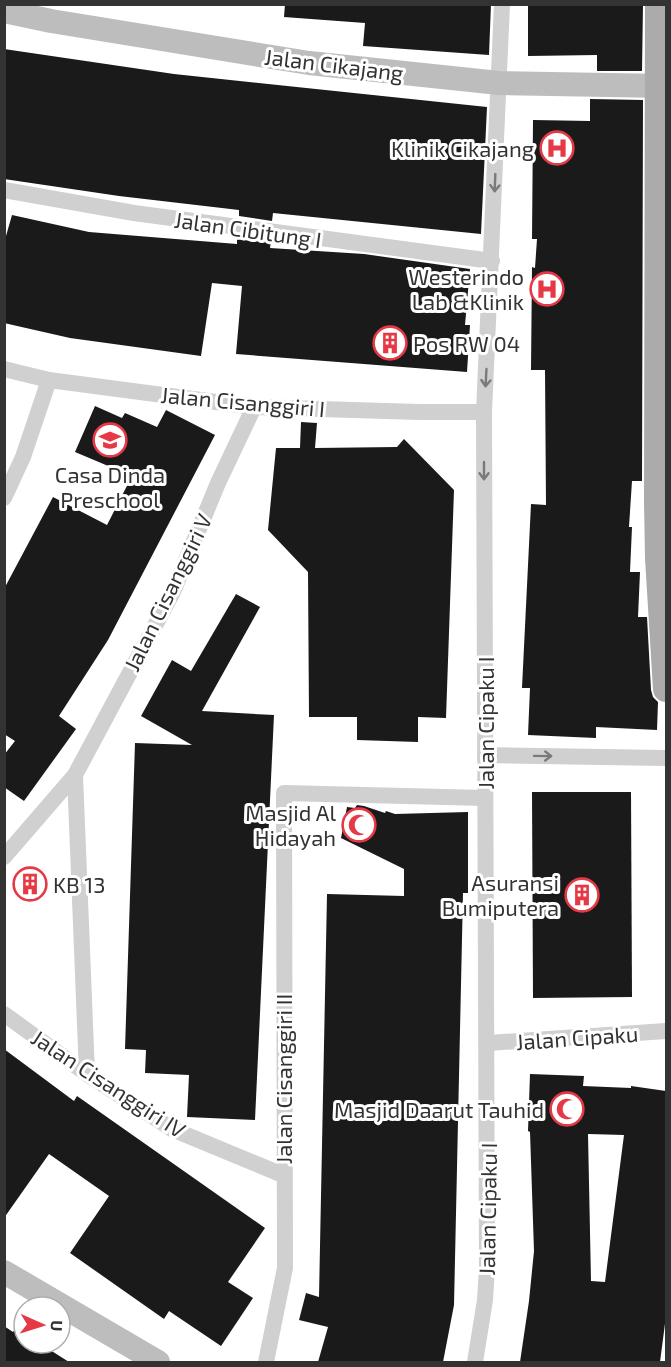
<svg xmlns="http://www.w3.org/2000/svg" width="671" height="1367" viewBox="0 0 671 1367" font-family="'Exo 2',sans-serif">
  <style>
    .building { fill: #1a1a1a; fill-rule: evenodd }
    .lines { fill: none; stroke-linecap: round; stroke-linejoin: round }
    .street { stroke: #d0d0d0; stroke-width: 16 }
    .secondary { stroke: #bdbdbd; stroke-width: 24 }
    .primary { stroke: #ababab; stroke-width: 26 }
    .oneway { stroke: #7a7a7a }
    .labels { text-anchor: middle; dominant-baseline: central; stroke-width: 6; stroke-linejoin: round; paint-order: stroke }
    .street-label { font-size: 22px; fill: #333; stroke: #fff }
    .poi-label { font-size: 22px; fill: #333; stroke: #fff; text-anchor: end }
  </style>
  <rect width="100%" height="100%" fill="#fff"/>
  <!-- building -->
  <g class="building">
    <path d="M285 4H491L489 55 363 46 365 23 284 17Z"/>
    <path d="M528 4H643L642 71H597V55L528 56Z"/>
    <path d="M4 49 174 74 487 107 481 234 273 213 272 221 239 216V210L119 196 4 179Z"/>
    <path d="M590 99 643 100 642 481H632L629 527H632L630 572H640L638 617H647L651 690 653 697 658 702 657 730 596 727V738L528 735 530 688H522L531 504 546 505 545 370H531L532 267 535 268 537 239H532L533 120 590 121Z"/>
    <path d="M12 215 89 232 237 244V237L271 242 270 248 364 254 470 269 465 325H470L467 372 236 354 242 286 212 283 201 356 70 338 4 323V243Z"/>
    <path d="M95 406 122 418 125 413 157 427 166 410 215 435 108 640 59 716 76 729 24 801 4 787V755L15 741 4 734V589L53 497 107 525 132 476 75 452Z"/>
    <path d="M301 422 317 423 315 448 397 447 404 439 454 490 446 718 418 717V742L357 740V717H309L308 572 268 530 276 448H300Z"/>
    <path d="M236 594 260 607 202 711 274 715 255 1120 187 1117 189 1075 145 1073 146 1050 125 1049 135 743 192 745 141 716 172 660 191 671Z"/>
    <path d="M532 792H631L632 997 533 998Z"/>
    <path d="M357 805 364 806 385 813 386 811 395 814 468 812V893H463L454 1305 443 1362H318L328 1327 299 1320 306 1293 319 1297 327 894 404 896V869L341 838 347 807 355 808Z"/>
    <path d="M28 873 41 881 32 895 19 887Z"/>
    <path d="M4 1049 74 1101 77 1096 265 1228 228 1282 253 1298 221 1346 169 1311 164 1319 70 1253 109 1196 49 1154 4 1218Z"/>
    <path d="M530 1074 584 1076 583 1086 631 1088V1086L666 1091V1316L660 1362H520L529 1301 534 1251 530 1132 528 1131ZM588 1134 624 1135 605 1282 591 1281Z"/>
    <path d="M24 1316V1343H39L69 1362H4V1326L13 1332Z"/>
  </g>
  <g class="lines">
    <!-- street -->
    <g class="street">
      <path d="M4 190 134 213 492 261"/>
      <path d="M4 369 49 380 254 407 419 412H484"/>
      <path d="M4 498 23 457 49 380"/>
      <path d="M485 755 666 758"/>
      <path d="M75 775 87 1074"/>
      <path d="M4 857 75 775 173 592 218 483 254 407"/>
      <path d="M4 1014 87 1074 172 1129 283 1175"/>
      <path d="M488 1043 666 1031"/>
      <path d="M266 1362 285 1268 284 793 485 798"/>
      <path d="M475 1362 485 1300 487 1269 484 412 502 4"/>
    </g>
    <!-- secondary -->
    <g class="secondary">
      <path d="M4 11 51 21 309 63 499 83 666 86"/>
      <path d="M4 1272 158 1362"/>
    </g>
    <!-- primary -->
    <path class="primary" d="M658 4 657 502 658 558 666 689"/>
  </g>
  <!-- one-way arrows -->
  <defs><path id="oneway-shaft" d="M-6 0H5M1.5-3L5.5 0L1.5 3" fill="none" stroke-width="1.6" stroke-linecap="round" stroke-linejoin="round" transform="scale(1.5)"/></defs>
  <g class="oneway">
    <use href="#oneway-shaft" transform="translate(495 183) rotate(92)"/>
    <use href="#oneway-shaft" transform="translate(486 378) rotate(93)"/>
    <use href="#oneway-shaft" transform="translate(484 471) rotate(90)"/>
    <use href="#oneway-shaft" transform="translate(543 756) rotate(1)"/>
  </g>
  <!-- icons -->
  <defs>
    <g id="hospital-ring" transform="scale(1.725)"><circle r="9.5" fill="#fff" stroke="#e63946" stroke-width="1.5"/><path d="M-5-5h3v3.5h4V-5h3V5h-3V1.5h-4V5h-3Z" fill="#e63946"/></g>
    <g id="building-ring" transform="scale(1.725)"><circle r="9.5" fill="#fff" stroke="#e63946" stroke-width="1.5"/><path d="M-4-6H4V6H1V3H-1V6H-4ZM-2.5-4.3h1.7v1.8h-1.7ZM.8-4.3h1.7v1.8H.8ZM-2.5-1h1.7V.8h-1.7ZM.8-1h1.7V.8H.8Z" fill="#e63946"/></g>
    <g id="school-ring" transform="scale(1.725)"><circle r="9.5" fill="#fff" stroke="#e63946" stroke-width="1.5"/><path d="M0-5L7-2L0 1L-7-2ZM-4 1L0 2.5L4 1V4Q0 6-4 4Z" fill="#e63946"/></g>
    <g id="mosque-ring" transform="scale(1.725)"><circle r="9.5" fill="#fff" stroke="#e63946" stroke-width="1.5"/><path d="M3.5-4.9A6 6 0 1 0 3.5 4.9A5 5 0 1 1 3.5-4.9Z" fill="#e63946"/></g>
  </defs>
  <g fill-rule="evenodd">
    <use href="#hospital-ring" x="557" y="148"/>
    <use href="#hospital-ring" x="547" y="289"/>
    <use href="#building-ring" x="390" y="343"/>
    <use href="#school-ring" x="110" y="440"/>
    <use href="#mosque-ring" x="359" y="825"/>
    <use href="#building-ring" x="30" y="884"/>
    <use href="#building-ring" x="582" y="895"/>
    <use href="#mosque-ring" x="567" y="1109"/>
  </g>
  <g class="labels">
    <!-- street labels -->
    <g class="street-label">
      <text transform="translate(334 64) rotate(7)">Jalan Cikajang</text>
      <text transform="translate(248 229) rotate(8)">Jalan Cibitung I</text>
      <text transform="translate(243 401) rotate(5)">Jalan Cisanggiri I</text>
      <text transform="translate(167 592) rotate(-64)">Jalan Cisanggiri V</text>
      <text transform="translate(485 723) rotate(-90)">Jalan Cipaku I</text>
      <text transform="translate(577 1037) rotate(-4)">Jalan Cipaku</text>
      <text transform="translate(283 1079) rotate(-90)">Jalan Cisanggiri II</text>
      <text transform="translate(109 1083) rotate(33)">Jalan Cisanggiri IV</text>
      <text transform="translate(487 1209) rotate(-89)">Jalan Cipaku I</text>
    </g>
    <!-- poi labels -->
    <g class="poi-label">
      <text x="534" y="148">Klinik Cikajang</text>
      <text x="524" y="276">Westerindo<tspan x="524" dy="25">Lab &amp;Klinik</tspan></text>
      <text x="413" y="343" text-anchor="start">Pos RW 04</text>
      <text x="110" y="474" text-anchor="middle">Casa Dinda<tspan x="110" dy="25">Preschool</tspan></text>
      <text x="336" y="812">Masjid Al<tspan x="336" dy="25">Hidayah</tspan></text>
      <text x="559" y="882">Asuransi<tspan x="559" dy="25">Bumiputera</tspan></text>
      <text x="53" y="884" text-anchor="start">KB 13</text>
      <text x="544" y="1109">Masjid Daarut Tauhid</text>
    </g>
  </g>
  <!-- border -->
  <rect width="671" height="1367" fill="none" stroke="#333333" stroke-width="12"/>
  <!-- north arrow -->
  <g transform="translate(42 1325) rotate(93)"><circle r="28" fill="#ffffff" stroke="#adadad" stroke-width="1.5"/>
  <path d="M0-4.5L10 22L0 15L-10 22Z" fill="#e63946"/>
  <text y="-9" font-size="16" font-weight="bold" text-anchor="middle" fill="#333333">U</text>
  </g>
</svg>
